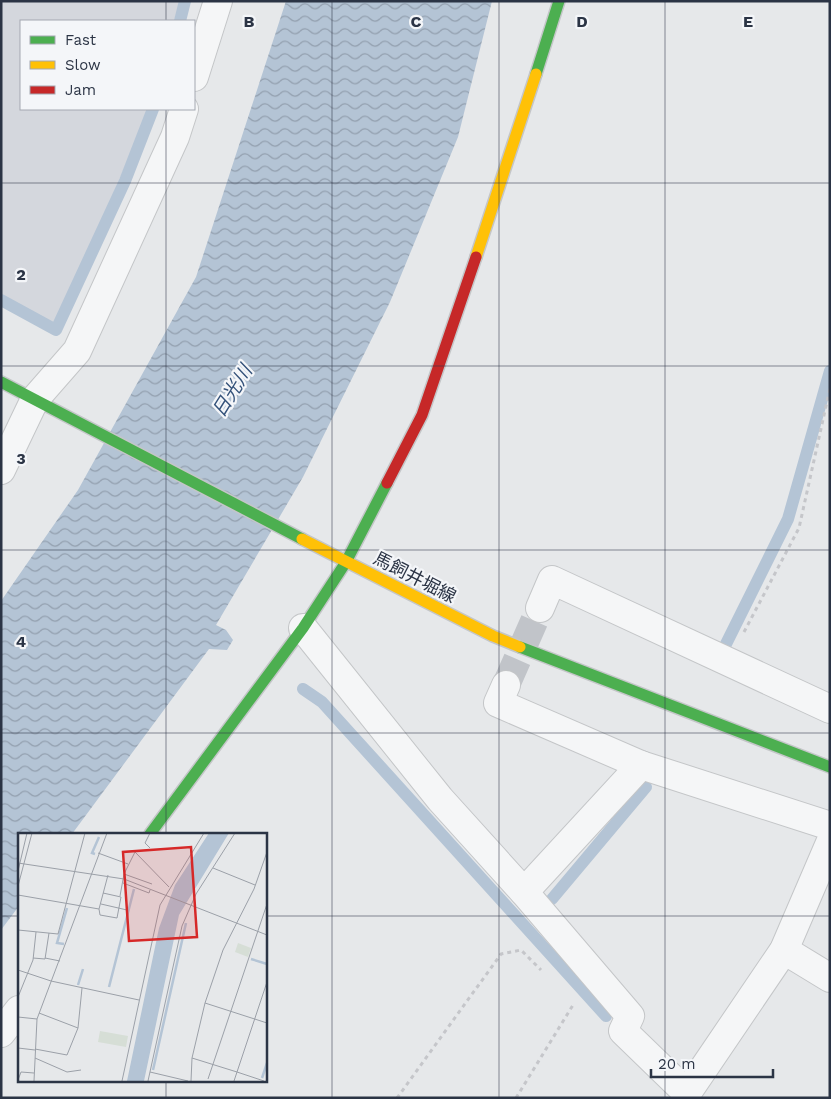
<svg xmlns="http://www.w3.org/2000/svg" width="831" height="1099" viewBox="0 0 831 1099" font-family="'Work Sans','Noto Sans JP',sans-serif">
  <style>
    .built { fill: #d4d7dd }
    .water { fill: url(#water-waves) }
    .lines { fill: none; stroke-linecap: round; stroke-linejoin: round }
    .stream { stroke: #b4c4d5; stroke-width: 12 }
    .street-tunnel { stroke: #c1c4c9; stroke-width: 28; stroke-dasharray: 28 14; stroke-linecap: butt }
    .street-casing { stroke: #c4c6c8; stroke-width: 30 }
    .fast-casing { stroke: #c4c6c8; stroke-width: 14 }
    .slow-casing { stroke: #c4c6c8; stroke-width: 14 }
    .jam-casing { stroke: #c4c6c8; stroke-width: 14 }
    .path { stroke: #c5c6ca; stroke-width: 3; stroke-dasharray: 4 4; stroke-linecap: butt }
    .street { stroke: #f5f6f7; stroke-width: 28 }
    .fast { stroke: #4caf50; stroke-width: 11 }
    .slow { stroke: #ffc107; stroke-width: 11 }
    .jam { stroke: #c62828; stroke-width: 11 }
    .grid { fill: none; stroke: #2b3445; stroke-width: 1; stroke-opacity: 0.55 }
    .labels { text-anchor: middle; dominant-baseline: central; stroke-width: 4.5; stroke-linejoin: round; paint-order: stroke }
    .street-label { font-size: 18px; fill: #2b3445; stroke: #f4f6f9 }
    .water-label { font-size: 19px; font-style: italic; fill: #34527a; stroke: #f4f6f9 }
    .inset-river { fill: none; stroke: #b4c4d5; stroke-width: 2.5 }
    .inset-road { fill: none; stroke: #9ba0a8; stroke-width: 1 }
    .view { fill: #d62828; fill-opacity: 0.15; stroke: #d62828; stroke-width: 2.5 }
    .inset-edge { fill: none; stroke: #2b3445; stroke-width: 2.5 }
    .grid-label { font-size: 16px; text-anchor: middle; font-weight: bold; fill: #2b3445; stroke: #f4f6f9; stroke-width: 4.5; stroke-linejoin: round; paint-order: stroke }
  </style>
  <defs>
    <pattern id="water-waves" width="16" height="10" patternUnits="userSpaceOnUse" patternTransform="scale(1.25)"><rect width="16" height="10" fill="#b4c4d5"/><path d="M0 5q4-4 8 0t8 0" fill="none" stroke="#93a0af"/></pattern>
  </defs>
  <rect width="100%" height="100%" fill="#e6e8ea"/>
  <!-- built -->
  <path class="built" d="M1 1H180L174 21H21V109H148L120 178 55 327 1 296Z"/>
  <!-- water -->
  <path class="water" d="M286 1H492L458 137 390 302 303 477 216 625 226 630 233 640 227 650 209 649 72 834H19V906L1 930V601L78 490 196 277Z"/>
  <g class="lines">
    <!-- stream -->
    <g class="stream">
      <path d="M180 21 185 1"/>
      <path d="M1 300 56 330 125 181 153 109"/>
      <path d="M726 644 788 519 830 371"/>
      <path d="M303 689 322 702 606 1016"/>
      <path d="M552 899 646 787"/>
    </g>
    <!-- street-tunnel -->
    <path class="street-tunnel" d="M506 685 540 608"/>
    <!-- street casing -->
    <g class="street-casing">
      <g id="street">
        <path d="M194 77 218 1"/>
        <path d="M1 470 35 399 77 351 175 137 184 109"/>
        <path d="M540 608 552 580 830 709"/>
        <path d="M303 628 440 799 524 892 630 1016 623 1031 687 1093 784 950 830 843"/>
        <path d="M506 685 498 703 641 765 830 826"/>
        <path d="M524 892 641 765"/>
        <path d="M784 950 830 978"/>
        <path d="M1 1033 19 1010"/>
      </g>
    </g>
    <!-- fast casing -->
    <g class="fast-casing">
      <g id="fast">
        <path d="M536 74 559 1"/>
        <path d="M1 382 302 539"/>
        <path d="M520 647 830 767"/>
        <path d="M150 834 303 628 346 562 387 483"/>
      </g>
    </g>
    <!-- slow casing -->
    <g class="slow-casing">
      <g id="slow">
        <path d="M476 257 536 74"/>
        <path d="M302 539 493 636 520 647"/>
      </g>
    </g>
    <!-- jam casing -->
    <g class="jam-casing">
      <path id="jam" d="M387 483 422 415 476 257"/>
    </g>
    <!-- path -->
    <g class="path">
      <path d="M744 632 799 528 830 388"/>
      <path d="M397 1098 501 954 521 950 541 970"/>
      <path d="M516 1098 573 1005"/>
    </g>
    <!-- street -->
    <use href="#street" class="street"/>
    <!-- fast -->
    <use href="#fast" class="fast"/>
    <!-- slow -->
    <use href="#slow" class="slow"/>
    <!-- jam -->
    <use href="#jam" class="jam"/>
  </g>
  <!-- grid -->
  <path class="grid" d="M166 1V21M332 1V1098M499 1V1098M665 1V1098M166 109V834M1 183H830M1 366H830M1 550H830M1 733H830M1 916H19M265 916H830M166 1080V1098"/>
  <g class="labels">
    <!-- street labels -->
    <g class="street-label">
      <text transform="translate(415 577) rotate(27)">馬飼井堀線</text>
    </g>
    <!-- water labels -->
    <g class="water-label">
      <text transform="translate(232 391) rotate(-58)">日光川</text>
    </g>
  </g>
  <!-- overview -->
  <g transform="translate(18 833)">
    <rect width="249" height="249" fill="#e6e8ea"/>
    <path d="M82 198 110 203 108 214 80 209Z" fill="#d6ded6"/>
    <path d="M220 110 233 115 230 124 217 119Z" fill="#d6ded6"/>
    <path d="M191 0H211L161 82 126 248H109L141 95 157 52Z" fill="#b4c4d5"/>
    <path class="inset-river" d="M77 21 74 20 81 4M46 111 39 110 49 75M233 126 249 131M60 152 65 136M91 154 116 56M135 237 168 90M244 245 249 230"/>
    <path class="inset-road" d="M132 0 127 10 132 15M80 20 110 31M0 30 106 46 249 102M195 35 237 52M0 38 9 0M106 41 134 51M105 50 131 60 132 57M0 53 14 0M85 60 103 64 99 85 82 82 81 76 90 42M0 62 81 76M102 63 106 41 117 19 151 54M83 71 109 77M0 97 40 101 67 0M15 125 27 126 31 100M27 125 42 128M0 137 33 148 121 167M0 164 15 127 18 99M187 170 249 190M21 180 60 195M0 184 19 186M0 215 17 217M17 216 49 222 60 195 64 155M17 225 49 239 63 237M174 225 219 239 216 248M132 239 170 248M190 246 249 71M0 247 3 239 16 240M16 248 19 186 89 0M104 248 142 72 186 0M130 248 164 93 178 61 217 0M173 248 174 225 187 170 205 117 236 56 249 19M246 248 219 239 249 149"/>
    <path class="view" d="M173 14 179 104 111 108 105 19Z"/>
    <rect width="249" height="249" class="inset-edge"/>
  </g>
  <g class="grid-label">
    <text x="249" y="27">B</text>
    <text x="416" y="27">C</text>
    <text x="582" y="27">D</text>
    <text x="748" y="27">E</text>
    <text x="21" y="280">2</text>
    <text x="21" y="464">3</text>
    <text x="21" y="647">4</text>
  </g>
  <!-- border -->
  <rect width="831" height="1099" fill="none" stroke="#2b3445" stroke-width="5"/>
  <!-- legend -->
  <rect x="20" y="20" width="175" height="90" fill="#f4f6f9" stroke="#a4a8b1"/>
  <rect x="30" y="36" width="25" height="8" fill="#4caf50" stroke="#a4a8b1"/>
  <text x="65" y="45" font-size="15" fill="#2b3445">Fast</text>
  <rect x="30" y="61" width="25" height="8" fill="#ffc107" stroke="#a4a8b1"/>
  <text x="65" y="70" font-size="15" fill="#2b3445">Slow</text>
  <rect x="30" y="86" width="25" height="8" fill="#c62828" stroke="#a4a8b1"/>
  <text x="65" y="95" font-size="15" fill="#2b3445">Jam</text>
  <!-- scale -->
  <path d="M651 1069v8h122v-8" fill="none" stroke="#2b3445" stroke-width="2.5"/>
  <text x="658" y="1069" font-size="15" fill="#2b3445" stroke="#f4f6f9" stroke-width="4" paint-order="stroke">20 m</text>
</svg>
